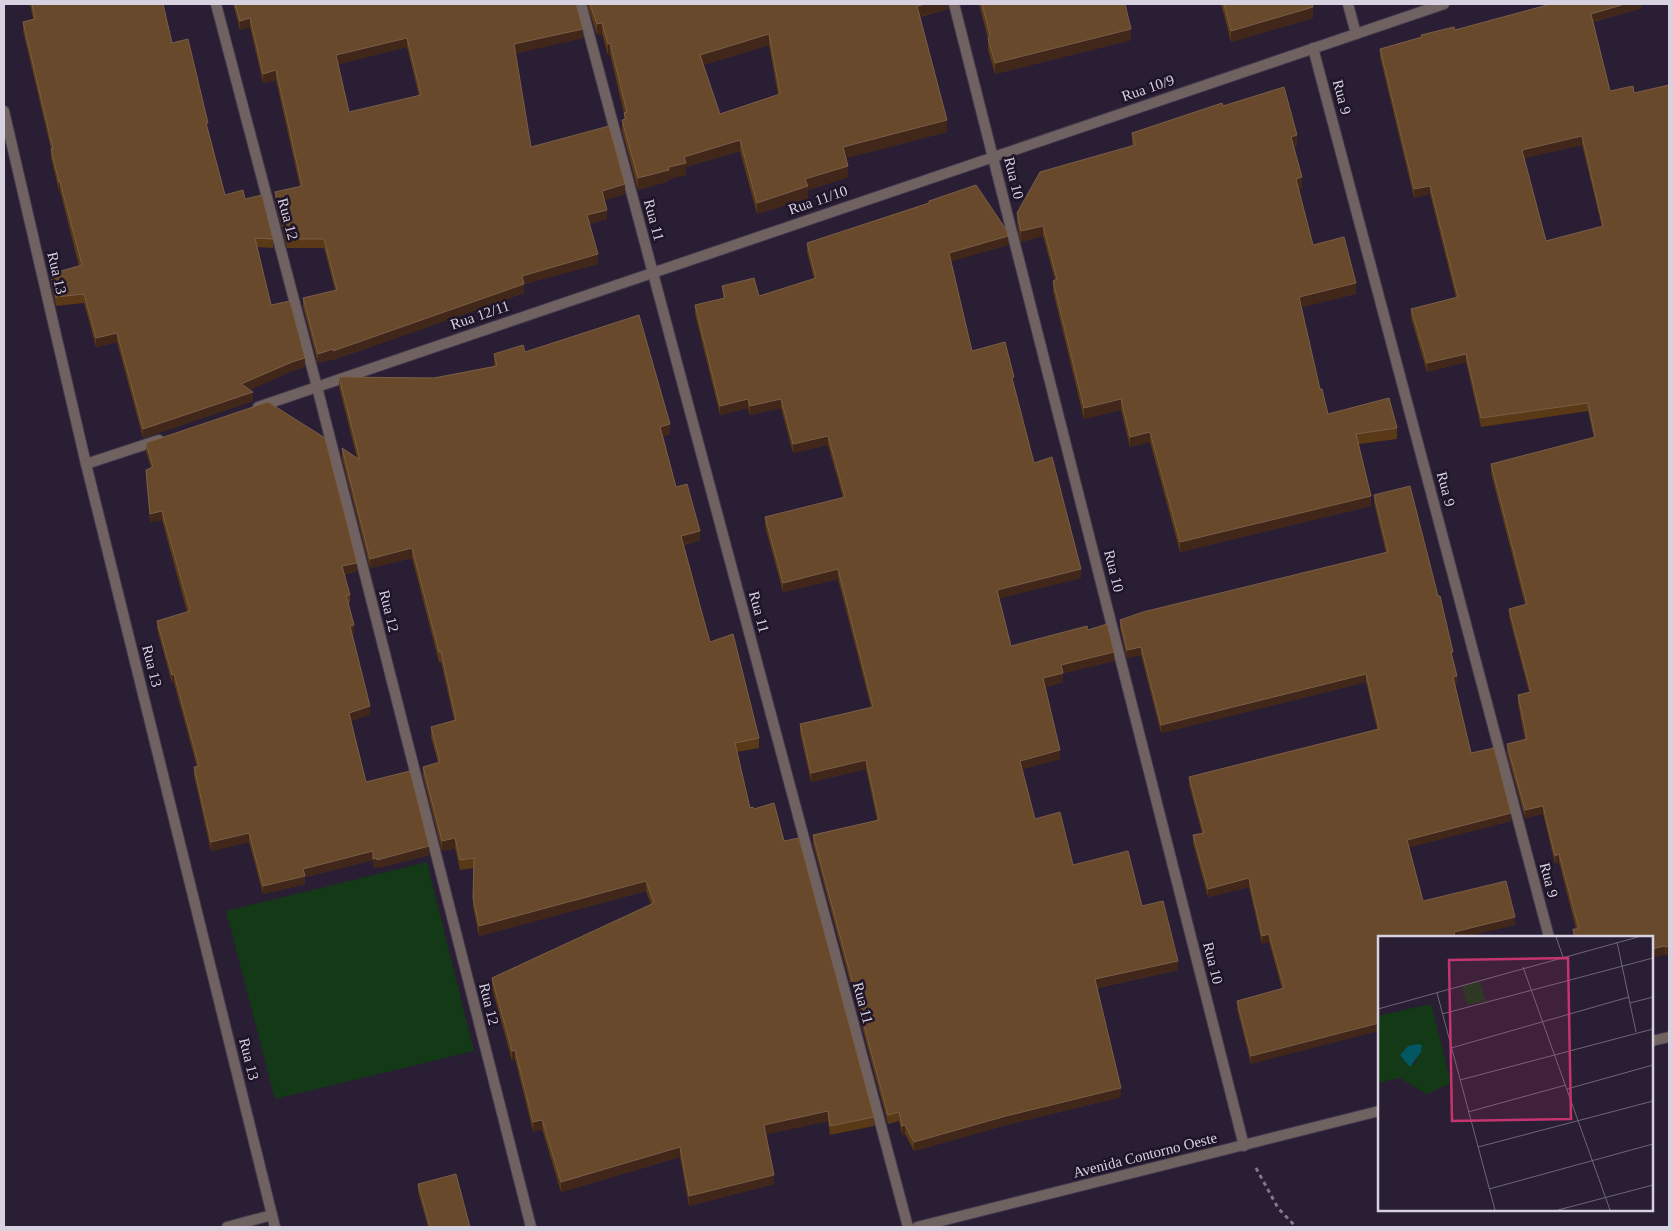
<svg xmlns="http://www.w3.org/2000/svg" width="1673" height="1231" viewBox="0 0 1673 1231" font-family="'Times New Roman',serif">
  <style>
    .green { fill: #143917 }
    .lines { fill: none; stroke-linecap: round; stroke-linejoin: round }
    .service-casing { stroke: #453b4f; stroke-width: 12 }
    .minor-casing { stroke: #453b4f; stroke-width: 12 }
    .path { stroke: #81788a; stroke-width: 3; stroke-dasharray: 4 4; stroke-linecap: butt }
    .service { stroke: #706261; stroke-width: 10 }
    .minor { stroke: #706261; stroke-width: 10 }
    .wall { fill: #5a3916; fill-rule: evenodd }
    .shaded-wall { fill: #412719 }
    .building { fill: #68492c; stroke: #7a5e48; fill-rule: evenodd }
    .labels { text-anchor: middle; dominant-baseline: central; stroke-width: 5; stroke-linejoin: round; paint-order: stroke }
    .street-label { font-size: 15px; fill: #d8d2e0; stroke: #1f1529 }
    .inset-road { fill: none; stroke: #6f6678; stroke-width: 1 }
    .view { fill: #c5346f; fill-opacity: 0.15; stroke: #c5346f; stroke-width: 2.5 }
    .inset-edge { fill: none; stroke: #d8d2e0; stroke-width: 2.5 }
  </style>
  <rect width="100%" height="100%" fill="#291e33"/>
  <!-- green -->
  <path class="green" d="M427 862 474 1051 275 1099 226 911Z"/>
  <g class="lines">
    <!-- service casing -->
    <g class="service-casing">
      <path id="service" d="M227 1227 272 1215"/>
    </g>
    <!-- minor casing -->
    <g class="minor-casing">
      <g id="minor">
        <path d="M216 4 317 387 531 1227"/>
        <path d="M581 4 908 1227"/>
        <path d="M954 4 1244 1146"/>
        <path d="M1348 4 1356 34"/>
        <path d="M1313 48 1549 937"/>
        <path d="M4 111 86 464 275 1227"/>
        <path d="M258 407 1444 4"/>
        <path d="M86 464 159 440"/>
        <path d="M1652 1041 1669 1037"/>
        <path d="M917 1227 1379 1111"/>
      </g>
    </g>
    <!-- path -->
    <path class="path" d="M1256 1168 1278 1208 1296 1227"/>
    <!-- service -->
    <use href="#service" class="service"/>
    <!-- minor -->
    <use href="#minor" class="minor"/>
  </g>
  <!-- wall -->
  <g class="wall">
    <path d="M30 4H163L172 43 208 129 225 195 245 199 273 239V248L257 247 271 305 305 367 292 371 249 390 253 401 143 438 117 342 96 347 84 303 56 306 51 283V274L79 266 60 191H59L51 158V149L23 31V22L33 19Z"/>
    <path d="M233 4H576L583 38 515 53 531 147 625 194 604 200 607 219 589 224 598 264 524 284V293L333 360V359L318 363 303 307V298L335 290 324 248H287L275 201V192L300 187 276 80 263 83 250 27 240 30ZM407 47 419 96 349 112 338 64Z"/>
    <path d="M587 4H948V9L920 17 947 132 846 158 848 177 808 190V198L757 214 740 151 686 167V175L669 179V181L638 190 622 131V120L624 119V113L610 54 608 55 602 34 597 35ZM769 45 778 95 720 114 703 65Z"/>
    <path d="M979 4H1125L1131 40 995 74 988 50V39Z"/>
    <path d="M1221 4H1312L1313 18 1231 42Z"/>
    <path d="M1642 4V8L1593 22 1610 91 1634 93 1669 85 1666 956 1665 954 1652 958V937H1573V929H1576L1559 862 1555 864 1543 814 1525 818 1507 753V744L1525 740 1518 704V695L1529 692 1509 617V609L1525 605 1491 473V464L1594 438 1588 411 1481 427 1466 362 1427 372 1411 318V309L1456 298 1430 194 1414 198 1380 57V49L1455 30ZM1582 145 1602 227 1546 241 1524 158Z"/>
    <path d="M1223 106 1297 146 1294 147 1302 188 1298 189 1313 245 1356 294 1301 307 1320 389 1328 414 1397 428V439L1359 444 1371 506 1180 552 1150 442 1130 447 1121 410 1084 419 1053 291V281L1055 280 1043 236 1021 242 1017 223V213L1133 146 1132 143V133Z"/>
    <path d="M929 201 1008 245 951 261 972 351 1014 386 1034 463 1081 578 999 598 1011 646 1088 630 1114 661 1063 673V682L1045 687 1060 759 1022 769 1035 819 1073 865 1142 906 1178 970 1097 988 1121 1097 1006 1125 914 1151 905 1134 902 1135 899 1121 888 1124 813 844V835L877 820 866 769 811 782 800 733V724L871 707 838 579 783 592 765 526V517L843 498 828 445 793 453 781 408 750 415 748 408 720 415 695 314V305L723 298 722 286 759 296 814 279 807 252V243L929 203Z"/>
    <path d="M525 352 670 434 663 436 676 487 700 540 684 545 700 606 710 642 759 738V748L737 752 750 808 754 809 784 841 874 1117V1126L830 1135 828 1121 766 1134 774 1184 689 1206 680 1157 561 1192 542 1129 533 1132 515 1059 512 1061 492 988V978L651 904 646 891 479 936 473 907V868L460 870 455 848 442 851 423 776V767L438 763 431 737V727L454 720 441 662H439L412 558 370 568 342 458V448L357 458 339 387V377L434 378 494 366V354Z"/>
    <path d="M146 443 357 571 344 575 350 595V603H348L354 633 352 634 370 714 351 721 366 782 429 855 377 868V866L373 868V860L305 877V884L263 894 249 842 211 851 194 776V767H197L174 683H172L157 629V621L187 612 162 520 150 522 146 478V470L151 468 146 451Z"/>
    <path d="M1374 495 1453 660 1457 684H1455L1471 753 1511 821 1409 847 1423 901 1515 925 1379 937 1251 1064 1237 1009V1001L1282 989 1269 942 1262 944 1249 887 1208 897 1193 843V835L1202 833 1189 785V777L1377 729 1366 682 1161 733 1141 655 1127 658 1120 628V620L1386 553 1374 503Z"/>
    <path d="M418 1184 470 1227H428L418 1192Z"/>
  </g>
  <!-- shaded-wall -->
  <g class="shaded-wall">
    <path d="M926 4H948V9L917 17V6Z"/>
    <path d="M962 4H970L962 6Z"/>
    <path d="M1625 4H1642V8L1591 22V14Z"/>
    <path d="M1313 7V18L1231 42V31Z"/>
    <path d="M250 18V27L240 30V21Z"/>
    <path d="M602 23V34L597 35V24Z"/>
    <path d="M583 29V38L514 54V44Z"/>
    <path d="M1131 29V40L995 74V63Z"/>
    <path d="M769 34V45L700 66V55Z"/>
    <path d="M407 38V47L336 65V55Z"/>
    <path d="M610 43V54L608 55V44Z"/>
    <path d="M276 70V80L263 83V74Z"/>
    <path d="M947 120V132L843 159V147Z"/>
    <path d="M1297 135V146L1291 147V137Z"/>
    <path d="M1582 136V145L1522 159V150Z"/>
    <path d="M740 140V151L686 167V175L669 179V181L638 190V178L684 157Z"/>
    <path d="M848 166V177L808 190V198L757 214V203L805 179Z"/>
    <path d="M1302 177V188L1296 190V179Z"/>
    <rect x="59" y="182" width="1" height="9"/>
    <path d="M625 184V194L602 201V191Z"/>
    <path d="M1430 186V194L1414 198V189Z"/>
    <path d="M607 210V219L587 224V215Z"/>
    <path d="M1043 226V236L1021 242V231Z"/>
    <path d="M1008 236V245L949 262V253Z"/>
    <path d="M598 254V264L524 284V293L333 360V351L522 276Z"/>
    <path d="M1356 283V294L1299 308V297Z"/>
    <path d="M117 333V342L96 347V338Z"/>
    <path d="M333 349V359L318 363V354Z"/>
    <path d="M1466 354V362L1427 372V363Z"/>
    <path d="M305 358V367L292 371 241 394V384L292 362Z"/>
    <path d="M253 392V401L143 438V429Z"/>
    <path d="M748 399V408L720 415V406Z"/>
    <path d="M781 399V408L750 415V406Z"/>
    <path d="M1121 399V410L1084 419V408Z"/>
    <path d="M670 424V434L660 436V427Z"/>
    <path d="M1150 432V442L1130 447V437Z"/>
    <path d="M828 436V445L793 453V444Z"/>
    <path d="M1371 496V506L1180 552V542Z"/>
    <path d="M162 511V520L150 522V514Z"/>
    <path d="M700 531V540L681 545V536Z"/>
    <path d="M412 548V558L370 568V559Z"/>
    <path d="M357 563V571L342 575V566Z"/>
    <path d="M838 569V579L783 592V583Z"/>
    <path d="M1081 569V578L997 599V590Z"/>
    <path d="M354 625V633L350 635V626Z"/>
    <path d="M1141 647V655L1127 658V650Z"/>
    <path d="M1114 652V661L1061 674V665Z"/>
    <path d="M1063 673V682L1043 687V678Z"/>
    <path d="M174 674V683H172V675Z"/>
    <path d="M1366 674V682L1161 733V725Z"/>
    <path d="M1457 676V684L1453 685V677Z"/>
    <path d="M370 706V714L349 722V713Z"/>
    <path d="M1060 750V759L1020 770V761Z"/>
    <path d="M866 760V769L811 782V773Z"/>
    <path d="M1543 806V814L1525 818V810Z"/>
    <path d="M1511 813V821L1407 848V840Z"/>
    <path d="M249 833V842L211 851V842Z"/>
    <path d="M455 838V848L442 851V841Z"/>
    <path d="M429 846V855L377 868V866L373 868V860L305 877V884L263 894V886L303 869 373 851Z"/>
    <path d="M1559 854V862L1555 864V856Z"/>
    <path d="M1249 878V887L1208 897V889Z"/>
    <path d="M646 881V891L479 936V926Z"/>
    <path d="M1515 917V925L1466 937H1454V932Z"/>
    <path d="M1269 934V942L1262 944V936Z"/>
    <path d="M1665 946V954L1652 958V949Z"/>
    <path d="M1669 946V955L1666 956V947Z"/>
    <path d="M1178 961V970L1095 988V979Z"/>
    <path d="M1379 1023V1031L1251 1064V1056Z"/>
    <path d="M515 1050V1059L512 1061V1051Z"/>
    <path d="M1121 1088V1097L1006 1125 914 1151V1142L1006 1116Z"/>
    <path d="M828 1111V1121L764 1135V1125Z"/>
    <path d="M542 1120V1129L533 1132V1122Z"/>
    <path d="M905 1125V1134L902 1135V1126Z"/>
    <path d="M680 1147V1157L561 1192V1182Z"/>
    <path d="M774 1175V1184L689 1206V1196Z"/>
  </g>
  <!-- building -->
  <g class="building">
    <path d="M32 4H163L172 43 188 39 208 123H206L225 195 243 190 245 199 262 195 273 239 255 238 271 305 290 301 305 358 292 362 241 384 253 392 143 429 117 333 96 338 84 294 56 297 51 274 82 265 60 182H59L51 149H53L23 22 35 19Z"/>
    <path d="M235 4H576L583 29 514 44 531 147 609 126 625 184 602 191 607 210 587 215 598 254 522 276 524 284 333 351V349L318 354 303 298 337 290 324 239H287L275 192 302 186 276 70 263 74 250 18 240 21ZM407 38 421 95 349 112 336 55Z"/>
    <path d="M590 4H926L917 6 947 120 843 147 848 166 805 179 808 186 757 203 740 140 684 157 686 163 669 167V170L638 178 622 120 626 119 624 113 627 112 610 43 608 44 602 23 597 24ZM769 34 780 94 720 114 700 55Z"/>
    <path d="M982 4H1125L1131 29 995 63 988 39 990 35Z"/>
    <path d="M1224 4H1312L1313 7 1231 31Z"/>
    <path d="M1551 4H1625L1591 14 1610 91 1633 86 1634 93 1669 85V946L1666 947 1665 946 1652 949V937H1575L1573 929H1579L1559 854 1555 856 1543 806 1525 810 1507 744 1527 739 1518 695 1531 692 1509 609 1527 604 1491 464 1595 437 1588 403 1481 418 1466 354 1427 363 1411 309 1458 297 1430 186 1414 189 1380 49 1422 37 1421 35 1454 27 1455 30ZM1582 136 1603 226 1546 241 1522 150Z"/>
    <path d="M1284 87 1297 135 1291 137 1302 177 1296 179 1313 245 1344 237 1356 283 1299 297 1320 389H1322L1328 414 1389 398 1397 428 1356 434 1371 496 1180 542 1150 432 1130 437 1121 399 1084 408 1053 281 1057 279 1043 226 1021 231 1017 213 1040 172 1135 145 1132 133 1222 103 1223 106Z"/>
    <path d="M976 185 1007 231 1008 236 949 253 972 351 1005 342 1014 377 1012 378 1034 463 1052 457 1081 569 997 590 1011 646 1087 626 1088 630 1107 624 1114 652 1061 665 1063 673 1043 678 1060 750 1020 761 1035 819 1060 812 1073 865 1128 851 1142 906 1163 901 1178 961 1095 979 1121 1088 1006 1116 914 1142 905 1125 902 1126 899 1112 888 1115 813 835 879 820 866 760 811 773 800 724 873 707 838 569 783 583 765 517 845 497 828 436 793 444 781 399 750 406 748 399 720 406 695 305 725 298 722 286 754 278 759 296 816 278 807 243 929 203V201Z"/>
    <path d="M639 315 670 424 660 427 676 487 687 484 700 531 681 536 700 606 710 642 733 634 759 738 735 743 750 808 753 807 754 809 774 803 784 841 799 838 874 1117 830 1126 828 1111 764 1125 774 1175 689 1196 680 1147 561 1182 542 1120 533 1122 515 1050 512 1051 492 978 654 903 646 881 479 926 473 898 474 858 460 860 455 838 442 841 423 767 440 762 431 727 456 720 441 652H439L412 548 370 559 342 448 360 460 339 377 434 378 497 366 494 354 523 345 525 352Z"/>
    <path d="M268 402 325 438 357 563 342 566 350 595H346L354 625 350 626 370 706 349 713 366 782 410 771 429 846 377 860V858L373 859V851L303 869 305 876 263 886 249 833 211 842 194 767 199 766 174 674 172 675 157 621 190 611 162 511 150 514 146 470 153 467 146 443Z"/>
    <path d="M1410 486 1438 596H1440L1453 652H1451L1457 676 1453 677 1471 753 1494 748 1511 813 1407 840 1423 901 1506 881 1515 917 1454 932 1455 937H1379V1023L1251 1056 1237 1001 1284 988 1269 934 1262 936 1249 878 1208 889 1193 835 1204 833 1189 777 1379 729 1366 674 1161 725 1141 647 1127 650 1120 620 1143 612 1388 552 1374 495Z"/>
    <path d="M456 1174 470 1227H430L418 1184Z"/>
  </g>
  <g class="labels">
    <!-- street labels -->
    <g class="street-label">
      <text transform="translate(1148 88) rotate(-19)">Rua 10/9</text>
      <text transform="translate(1342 97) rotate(75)">Rua 9</text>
      <text transform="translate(1014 178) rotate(76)">Rua 10</text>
      <text transform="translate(818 200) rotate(-19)">Rua 11/10</text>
      <text transform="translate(288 219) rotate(75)">Rua 12</text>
      <text transform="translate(654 220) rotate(75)">Rua 11</text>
      <text transform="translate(57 273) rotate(77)">Rua 13</text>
      <text transform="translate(480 315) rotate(-19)">Rua 12/11</text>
      <text transform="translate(1446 489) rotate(75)">Rua 9</text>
      <text transform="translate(1114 571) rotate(76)">Rua 10</text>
      <text transform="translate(389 611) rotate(76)">Rua 12</text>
      <text transform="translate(759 612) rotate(75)">Rua 11</text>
      <text transform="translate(152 666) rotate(76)">Rua 13</text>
      <text transform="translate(1549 880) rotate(75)">Rua 9</text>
      <text transform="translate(1213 963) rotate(76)">Rua 10</text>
      <text transform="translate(863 1003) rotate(75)">Rua 11</text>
      <text transform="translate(489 1004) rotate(76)">Rua 12</text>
      <text transform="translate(249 1059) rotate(76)">Rua 13</text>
      <text transform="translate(1145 1155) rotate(-14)">Avenida Contorno Oeste</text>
    </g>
  </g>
  <!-- overview -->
  <g transform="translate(1378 936)">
    <rect width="275" height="275" fill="#291e33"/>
    <path d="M102 45 108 65 89 69 84 50ZM53 68 73 147 49 158 22 142 0 147V80ZM44 109 37 128 24 123V117L30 110Z" fill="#143917" fill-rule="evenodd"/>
    <path d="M40 108 44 109 43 116 32 131 22 119 30 110Z" fill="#025763"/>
    <path class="inset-road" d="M178 1 185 21M239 6 258 96M145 31 232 274M59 57 117 274M252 67 275 61M0 73 260 1M64 78 275 22M73 112 251 61M82 144 275 93M189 153 275 129M90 176 188 149M100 211 275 165M111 253 275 208M180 274 275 249"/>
    <path class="view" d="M190 22 193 183 74 185 71 24Z"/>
    <rect width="275" height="275" class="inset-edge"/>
  </g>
  <!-- border -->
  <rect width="1673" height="1231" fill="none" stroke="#d8d2e0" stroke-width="10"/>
</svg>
